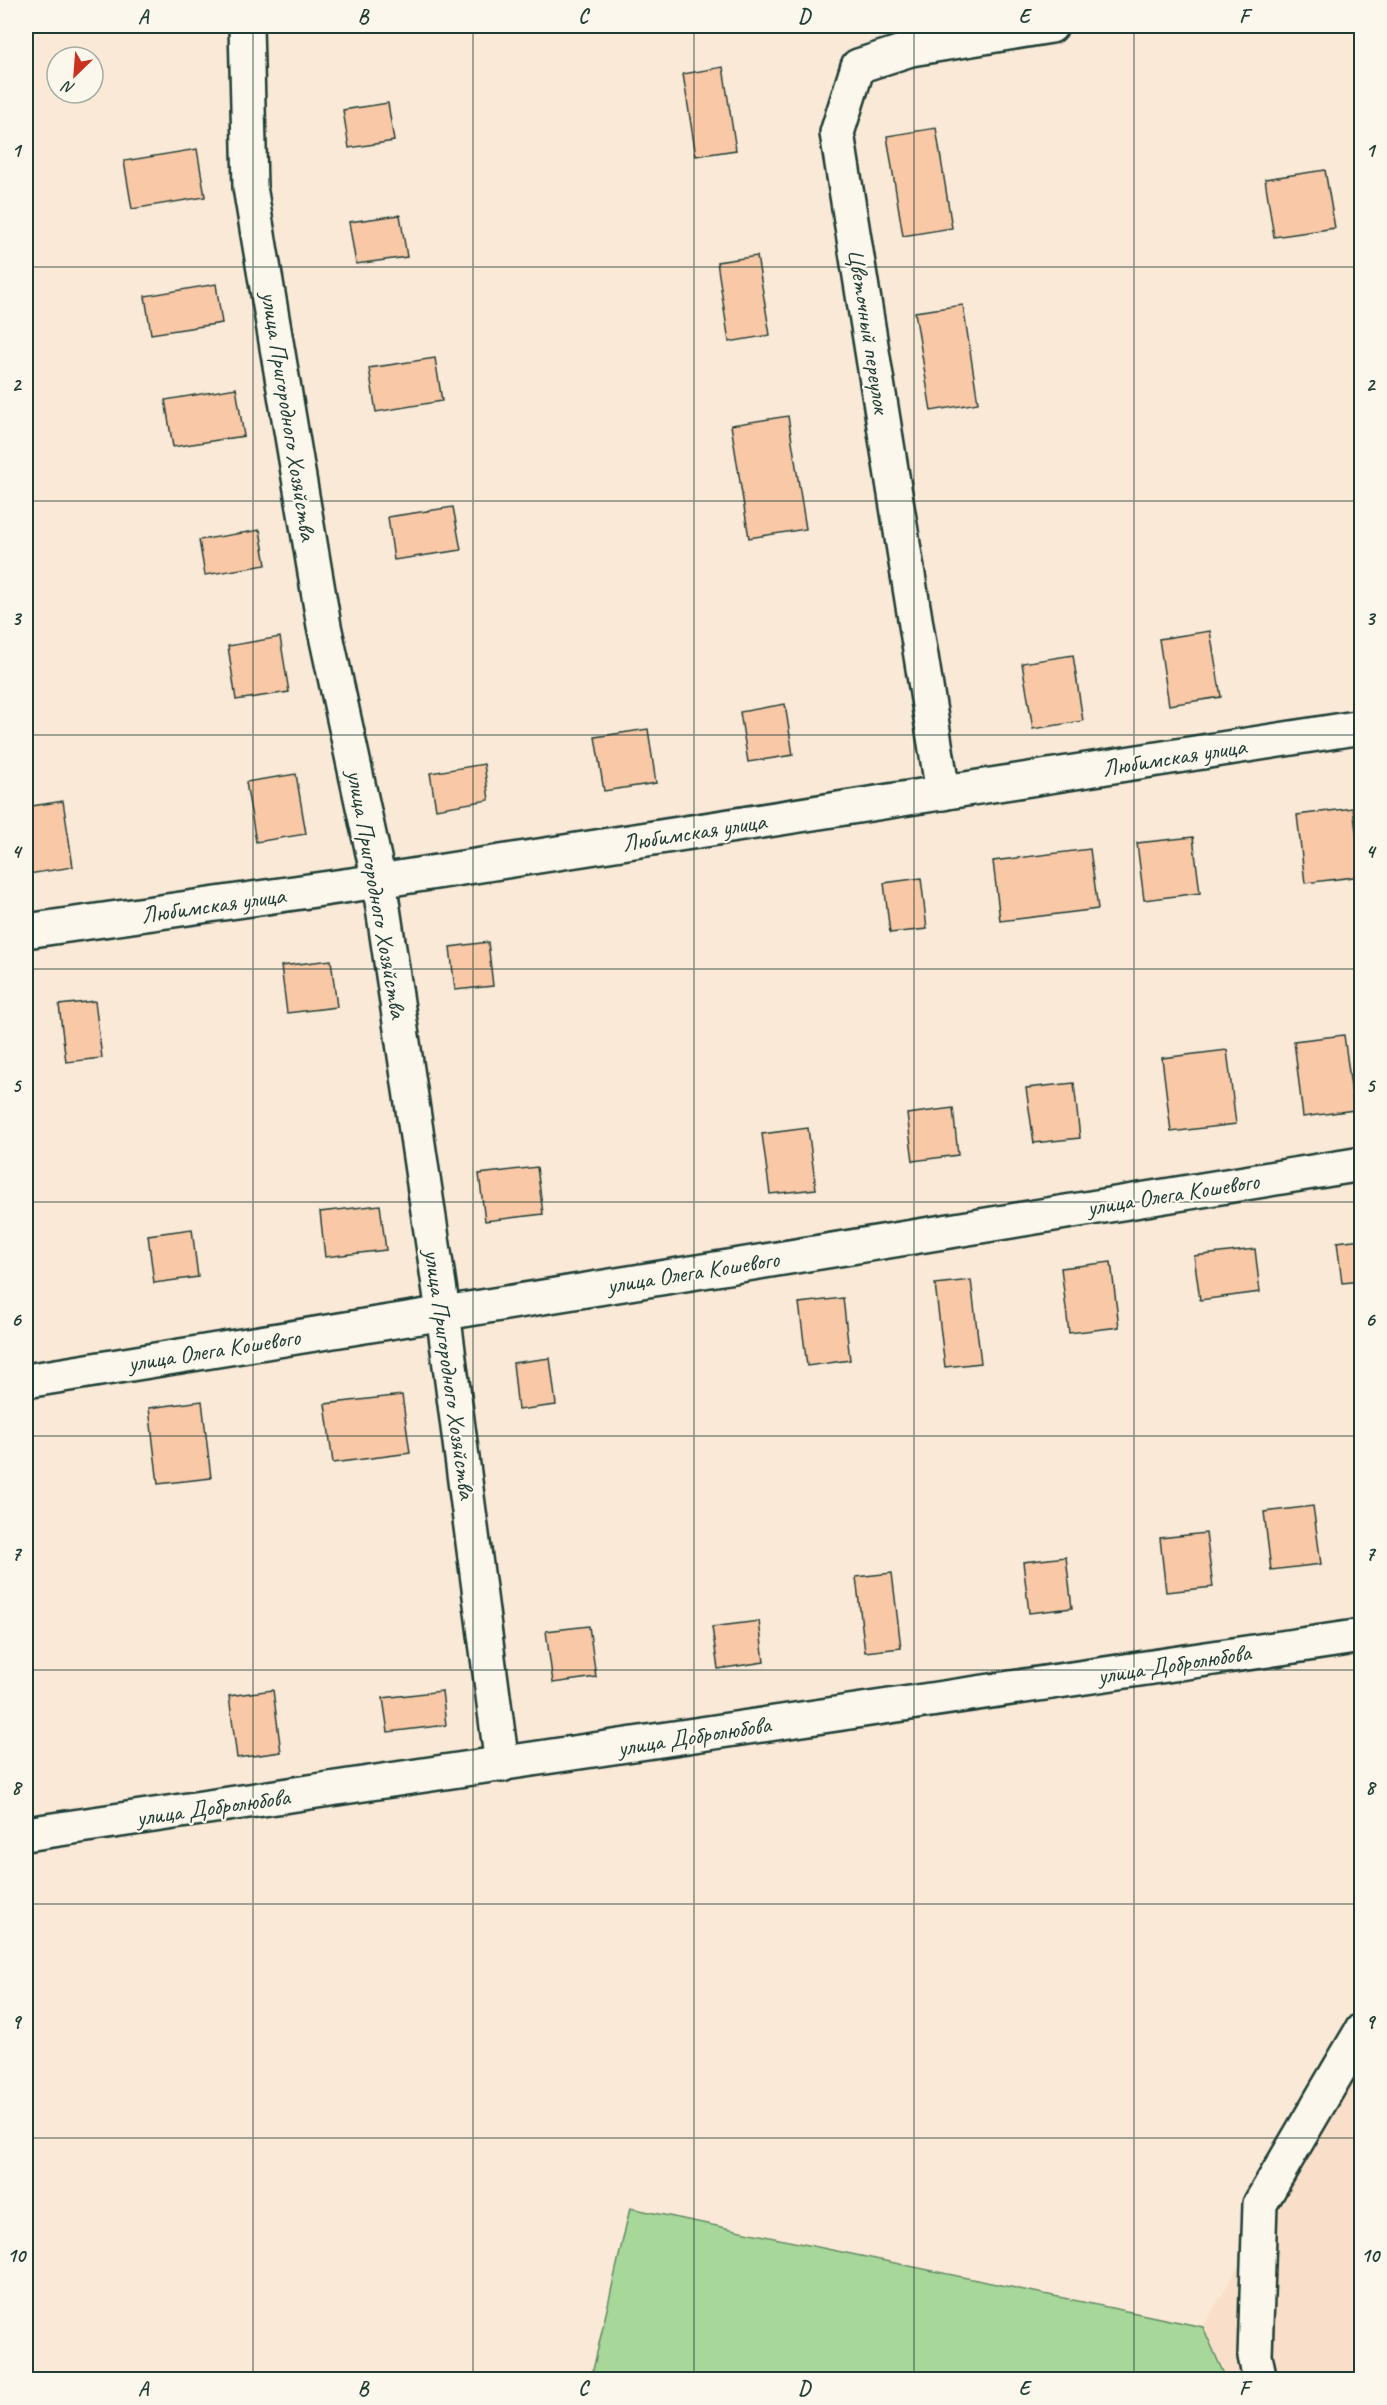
<svg xmlns="http://www.w3.org/2000/svg" width="1387" height="2405" viewBox="0 0 1387 2405" font-family="Caveat,sans-serif">
  <style>
    .built { fill: #f9dfc9 }
    .green { fill: #a7d899; stroke: #638a66; stroke-width: 1.5 }
    .building { fill: #f8c8a7; stroke: #1f3d34; stroke-width: 1.5 }
    .lines { fill: none; stroke-linecap: round; stroke-linejoin: round }
    .minor-casing { stroke: #1f3d34; stroke-width: 38 }
    .minor { stroke: #fbf7ec; stroke-width: 33 }
    .grid { fill: none; stroke: #1f3d34; stroke-width: 1.5; stroke-opacity: 0.55 }
    .labels { text-anchor: middle; dominant-baseline: central; stroke-width: 4.5; stroke-linejoin: round; paint-order: stroke }
    .street-label { font-size: 24px; fill: #1f3d34; stroke: #fbf7ec }
    .neatline { fill: none; stroke: #1f3d34; stroke-width: 2 }
    .grid-label { font-size: 20px; text-anchor: middle; font-weight: bold; fill: #1f3d34 }
  </style>
  <rect width="100%" height="100%" fill="#fae9d7"/>
  <filter id="ink" filterUnits="userSpaceOnUse"><feTurbulence type="fractalNoise" baseFrequency=".0167" numOctaves="2"/><feDisplacementMap in="SourceGraphic" scale="12" xChannelSelector="R" yChannelSelector="G"/><feConvolveMatrix kernelMatrix="1 2 1 2 8 2 1 2 1" color-interpolation-filters="sRGB"/></filter>
  <g filter="url(#ink)">
    <!-- built -->
    <path class="built" d="M1361 2057V2379H1226L1203 2327Z"/>
    <!-- green -->
    <path class="green" d="M630 2208 1203 2327 1226 2379H591Z"/>
    <!-- building -->
    <g class="building">
      <path d="M723 67 736 150 696 156 683 74Z"/>
      <path d="M388 103 394 141 349 148 343 110Z"/>
      <path d="M936 128 952 228 903 236 887 136Z"/>
      <path d="M197 149 205 197 132 209 124 161Z"/>
      <path d="M1325 170 1335 228 1274 237 1265 179Z"/>
      <path d="M400 215 407 257 356 264 349 222Z"/>
      <path d="M757 256 770 335 729 342 717 262Z"/>
      <path d="M216 284 222 323 151 334 145 296Z"/>
      <path d="M963 305 978 403 931 411 915 312Z"/>
      <path d="M1362 318V354H1361L1355 319Z"/>
      <path d="M435 358 442 401 376 412 369 368Z"/>
      <path d="M236 388 244 436 173 447 165 400Z"/>
      <path d="M788 416 806 529 749 538 731 425Z"/>
      <path d="M453 507 461 550 394 560 388 517Z"/>
      <path d="M260 530 266 565 205 575 199 540Z"/>
      <path d="M1210 631 1221 697 1169 705 1159 639Z"/>
      <path d="M280 637 289 692 236 700 228 646Z"/>
      <path d="M1073 655 1083 721 1033 729 1022 663Z"/>
      <path d="M785 704 793 755 748 762 740 712Z"/>
      <path d="M648 729 656 783 604 791 595 737Z"/>
      <path d="M484 764 489 800 436 809 430 773Z"/>
      <path d="M296 774 306 834 256 842 246 782Z"/>
      <path d="M63 801 73 867 29 874 26 854V807Z"/>
      <path d="M1353 808 1362 876 1305 883 1297 815Z"/>
      <path d="M1193 837 1200 893 1144 900 1137 843Z"/>
      <path d="M1090 849 1098 909 1000 921 993 861Z"/>
      <path d="M921 878 927 929 890 933 884 883Z"/>
      <path d="M488 942 493 986 455 990 450 947Z"/>
      <path d="M331 960 337 1007 287 1013 281 966Z"/>
      <path d="M95 1001 102 1058 66 1062 59 1005Z"/>
      <path d="M1344 1035 1354 1110 1303 1117 1294 1041Z"/>
      <path d="M1227 1050 1236 1124 1171 1132 1162 1058Z"/>
      <path d="M1074 1083 1080 1138 1034 1143 1026 1088Z"/>
      <path d="M953 1108 958 1155 913 1161 907 1114Z"/>
      <path d="M808 1128 816 1189 770 1194 762 1134Z"/>
      <path d="M537 1167 543 1214 485 1221 479 1174Z"/>
      <path d="M380 1205 386 1250 325 1257 320 1212Z"/>
      <path d="M192 1229 198 1277 154 1283 148 1235Z"/>
      <path d="M1362 1239V1281L1342 1283 1337 1242Z"/>
      <path d="M1255 1249 1260 1292 1200 1300 1194 1256Z"/>
      <path d="M1111 1262 1119 1327 1069 1333 1061 1268Z"/>
      <path d="M971 1280 981 1363 945 1367 935 1284Z"/>
      <path d="M843 1298 850 1360 807 1366 799 1303Z"/>
      <path d="M550 1358 556 1405 518 1410 513 1363Z"/>
      <path d="M402 1395 410 1453 333 1463 325 1404Z"/>
      <path d="M202 1401 211 1478 158 1484 149 1408Z"/>
      <path d="M1313 1506 1321 1564 1271 1570 1264 1512Z"/>
      <path d="M1206 1533 1213 1587 1166 1592 1160 1538Z"/>
      <path d="M1066 1557 1072 1608 1029 1613 1023 1562Z"/>
      <path d="M892 1573 901 1648 865 1652 856 1577Z"/>
      <path d="M759 1621 764 1662 718 1669 712 1627Z"/>
      <path d="M589 1626 596 1677 553 1683 546 1631Z"/>
      <path d="M273 1690 281 1752 237 1758 229 1696Z"/>
      <path d="M442 1691 446 1725 388 1732 383 1698Z"/>
    </g>
    <g class="lines">
      <!-- minor casing -->
      <g class="minor-casing">
        <g id="minor">
          <path d="M246 26 250 187 324 626 379 881 443 1312 502 1765"/>
          <path d="M943 793 837 133 858 66 911 49 1051 26"/>
          <path d="M26 931 379 881 1362 727"/>
          <path d="M26 1381 1362 1164"/>
          <path d="M26 1834 1362 1636"/>
          <path d="M1260 2380 1255 2356 1260 2204 1362 2030"/>
        </g>
      </g>
      <!-- minor -->
      <use href="#minor" class="minor"/>
    </g>
  </g>
  <!-- grid -->
  <path class="grid" d="M253 26V2380M473 26V2380M694 26V2380M914 26V2380M1134 26V2380M26 267H1362M26 501H1362M26 735H1362M26 969H1362M26 1202H1362M26 1436H1362M26 1670H1362M26 1904H1362M26 2138H1362"/>
  <g class="labels">
    <!-- street labels -->
    <g class="street-label">
      <text transform="translate(869 331) rotate(81)">Цветочный переулок</text>
      <text transform="translate(289 416) rotate(81)">улица Пригородного Хозяйства</text>
      <text transform="translate(1174 757) rotate(-9)">Любимская улица</text>
      <text transform="translate(694 832) rotate(-9)">Любимская улица</text>
      <text transform="translate(377 894) rotate(80)">улица Пригородного Хозяйства</text>
      <text transform="translate(213 905) rotate(-8)">Любимская улица</text>
      <text transform="translate(1173 1194) rotate(-9)">улица Олега Кошевого</text>
      <text transform="translate(693 1272) rotate(-9)">улица Олега Кошевого</text>
      <text transform="translate(214 1350) rotate(-9)">улица Олега Кошевого</text>
      <text transform="translate(450 1374) rotate(82)">улица Пригородного Хозяйства</text>
      <text transform="translate(1174 1664) rotate(-9)">улица Добролюбова</text>
      <text transform="translate(694 1736) rotate(-9)">улица Добролюбова</text>
      <text transform="translate(213 1807) rotate(-8)">улица Добролюбова</text>
    </g>
  </g>
  <!-- margin -->
  <rect width="1387" height="2405" fill="none" stroke="#fbf7ec" stroke-width="66"/>
  <!-- north arrow -->
  <g transform="translate(75 75) rotate(205)"><circle r="28" fill="#fbf7ec" stroke="#a3ada2" stroke-width="1.5"/>
  <path d="M0-4.5L10 22L0 15L-10 22Z" fill="#c8321e"/>
  <text y="-9" font-size="16" font-weight="bold" text-anchor="middle" fill="#1f3d34">N</text>
  </g>
  <rect x="33" y="33" width="1321" height="2339" class="neatline"/>
  <g class="grid-label">
    <text x="143" y="23">A</text>
    <text x="363" y="23">B</text>
    <text x="583" y="23">C</text>
    <text x="804" y="23">D</text>
    <text x="1024" y="23">E</text>
    <text x="1244" y="23">F</text>
    <text x="16" y="157">1</text>
    <text x="1370" y="157">1</text>
    <text x="16" y="391">2</text>
    <text x="1370" y="391">2</text>
    <text x="16" y="625">3</text>
    <text x="1370" y="625">3</text>
    <text x="16" y="858">4</text>
    <text x="1370" y="858">4</text>
    <text x="16" y="1092">5</text>
    <text x="1370" y="1092">5</text>
    <text x="16" y="1326">6</text>
    <text x="1370" y="1326">6</text>
    <text x="16" y="1560">7</text>
    <text x="1370" y="1560">7</text>
    <text x="16" y="1794">8</text>
    <text x="1370" y="1794">8</text>
    <text x="16" y="2028">9</text>
    <text x="1370" y="2028">9</text>
    <text x="16" y="2262">10</text>
    <text x="1370" y="2262">10</text>
    <text x="143" y="2395">A</text>
    <text x="363" y="2395">B</text>
    <text x="583" y="2395">C</text>
    <text x="804" y="2395">D</text>
    <text x="1024" y="2395">E</text>
    <text x="1244" y="2395">F</text>
  </g>
</svg>
